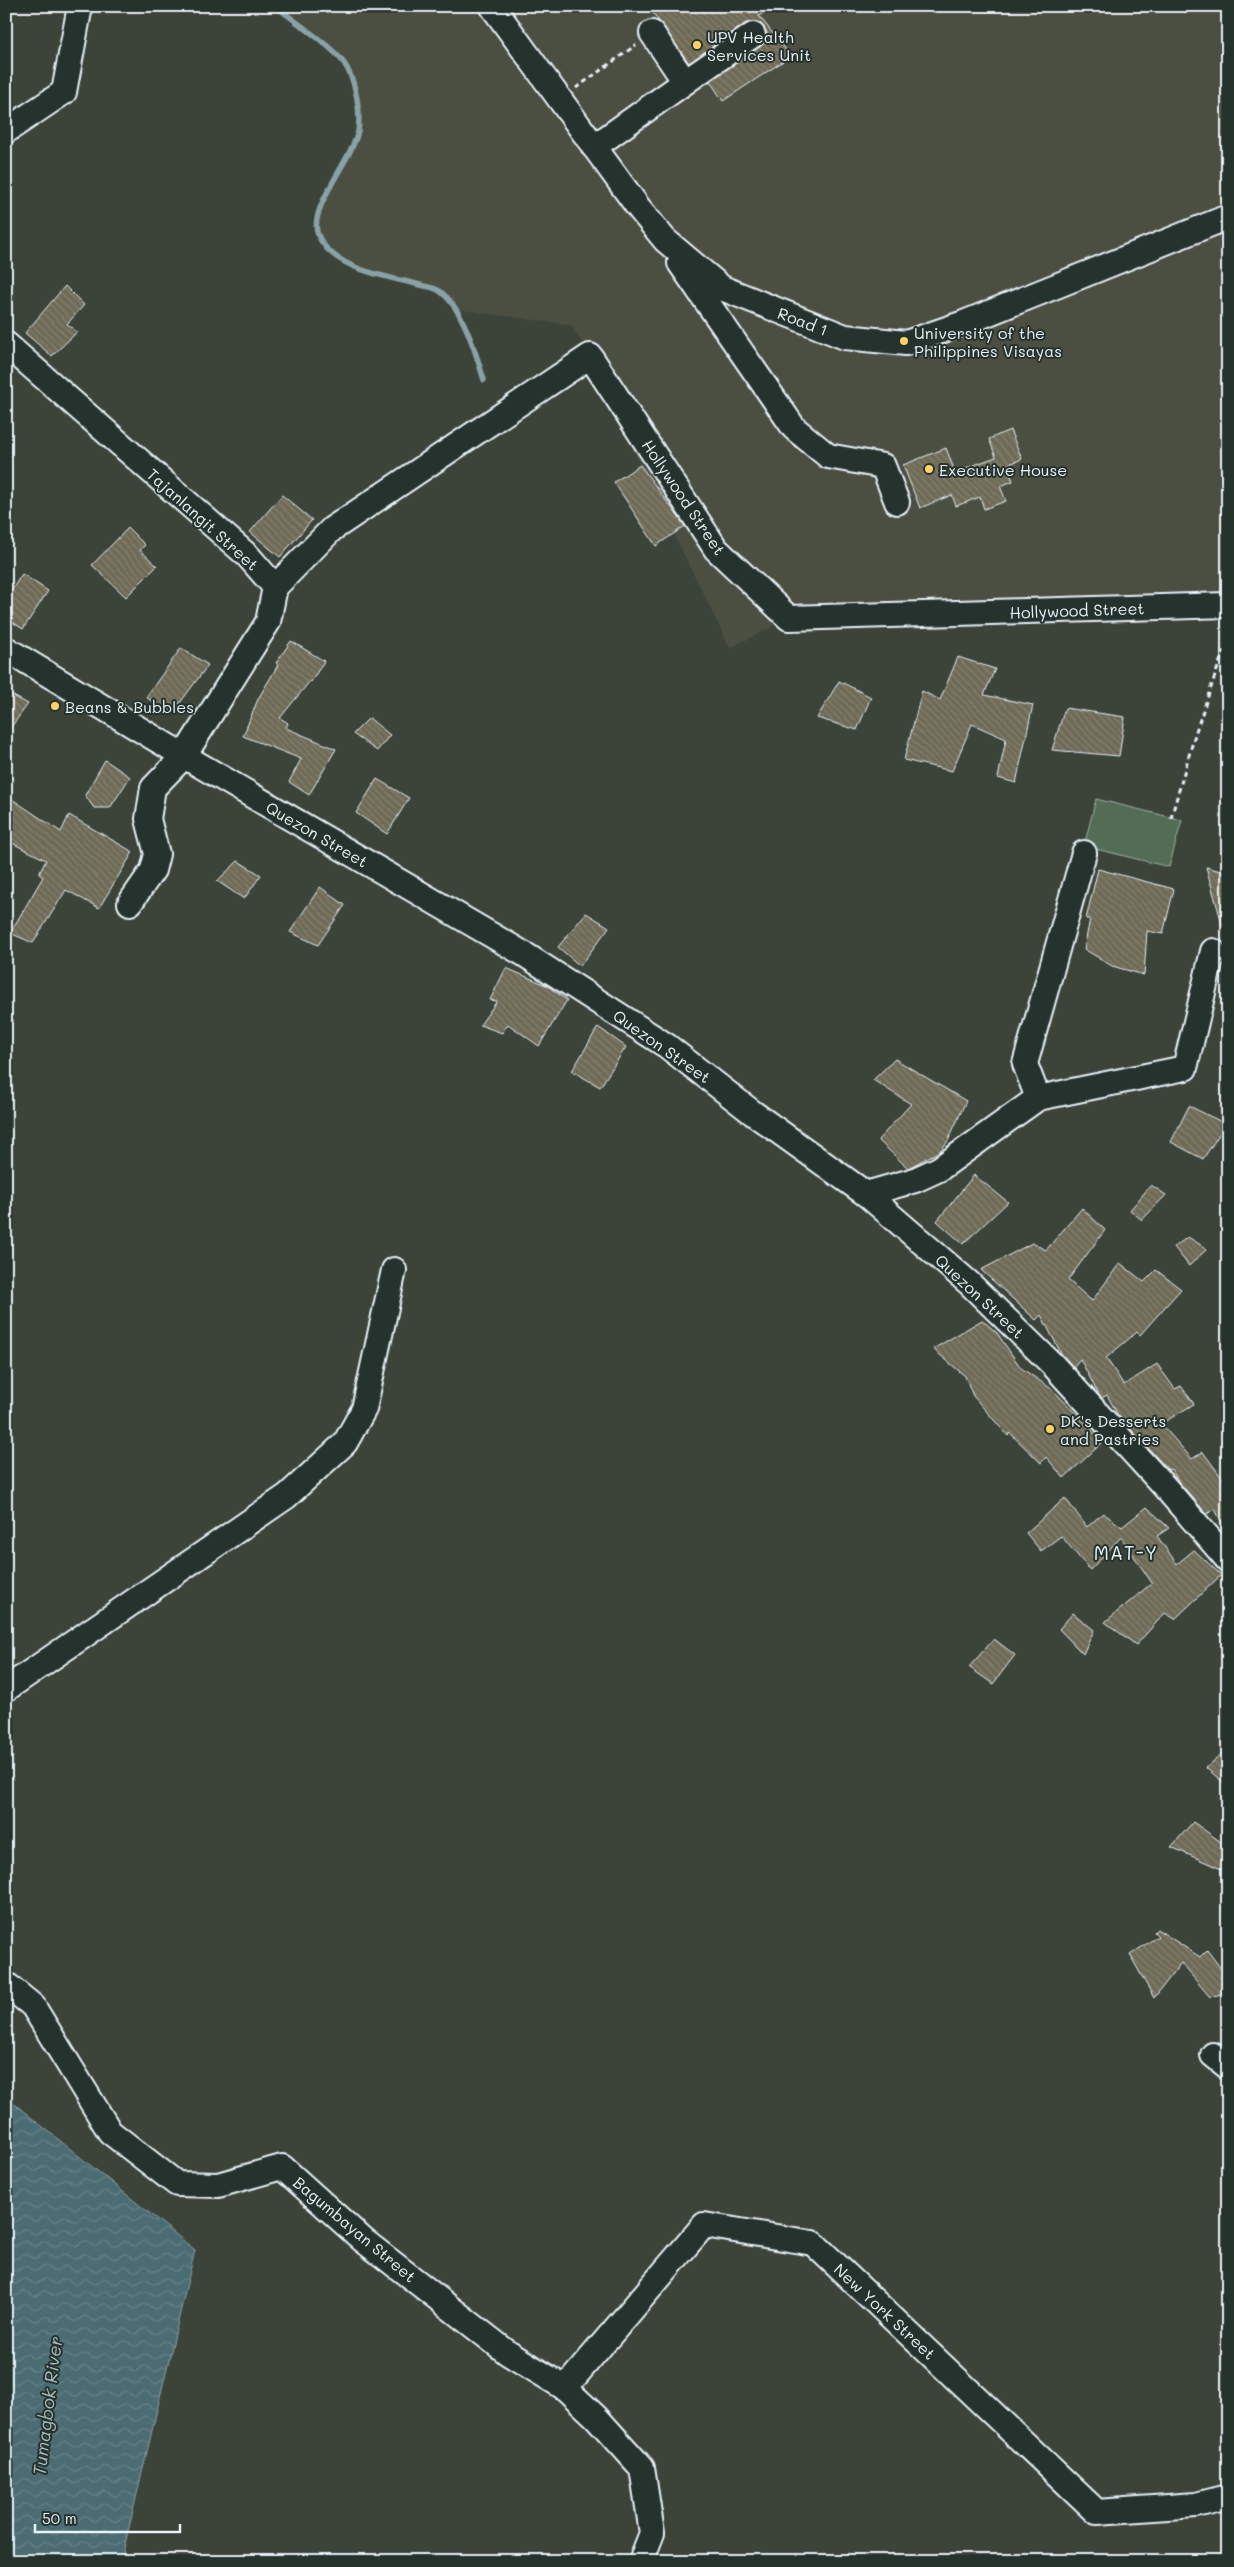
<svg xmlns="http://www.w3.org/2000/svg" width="1234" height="2567" viewBox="0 0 1234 2567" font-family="Mali,sans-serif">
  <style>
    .built { fill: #4b4f43 }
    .grass { fill: #526d54; stroke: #9dafa6 }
    .water { fill: url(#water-waves); stroke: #8aa1a8 }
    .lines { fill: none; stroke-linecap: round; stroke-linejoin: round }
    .stream { stroke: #8aa1a8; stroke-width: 5.5 }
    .building { fill: url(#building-back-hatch); stroke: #e8f1f8 }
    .minor-casing { stroke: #e8f1f8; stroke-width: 28 }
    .path { stroke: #e8f1f8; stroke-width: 3; stroke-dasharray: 5 4; stroke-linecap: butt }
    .minor { stroke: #26332d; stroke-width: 24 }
    .poi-dot { fill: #ffd166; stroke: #26332d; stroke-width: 2 }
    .labels { text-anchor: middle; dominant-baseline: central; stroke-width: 4; stroke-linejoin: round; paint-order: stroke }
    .poi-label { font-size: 16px; fill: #e8f1f8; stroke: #26332d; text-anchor: start }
    .street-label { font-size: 16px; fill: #e8f1f8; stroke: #26332d }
    .water-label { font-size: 18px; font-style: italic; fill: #a9bcc2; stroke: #26332d }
    .quarter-label { font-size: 19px; letter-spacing: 1px; fill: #e8f1f8; stroke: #26332d }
  </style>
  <defs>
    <pattern id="water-waves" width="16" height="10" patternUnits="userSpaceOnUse" patternTransform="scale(1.25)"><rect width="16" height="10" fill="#4b6c72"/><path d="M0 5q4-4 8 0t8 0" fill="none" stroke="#658187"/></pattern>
    <pattern id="building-back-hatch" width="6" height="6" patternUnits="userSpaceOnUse" patternTransform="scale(1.25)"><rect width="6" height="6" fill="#6e6a57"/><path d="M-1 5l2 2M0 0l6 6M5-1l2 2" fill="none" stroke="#838070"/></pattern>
  </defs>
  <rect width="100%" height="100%" fill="#3c443a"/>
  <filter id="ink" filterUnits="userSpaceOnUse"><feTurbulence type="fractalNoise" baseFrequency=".02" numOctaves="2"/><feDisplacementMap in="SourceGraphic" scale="10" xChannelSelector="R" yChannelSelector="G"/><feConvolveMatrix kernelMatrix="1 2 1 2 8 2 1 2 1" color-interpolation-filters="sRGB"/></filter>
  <g filter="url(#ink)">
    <!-- built -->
    <path class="built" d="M276 6H1228V608L789 618 730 648 640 465 590 356 571 325 455 309 438 290 347 265 322 243 317 234 316 220 327 195 351 151 358 130 357 100 347 67 321 41Z"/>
    <!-- grass -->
    <path class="grass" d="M1096 799 1182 820 1169 867 1084 846Z"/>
    <!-- water -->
    <path class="water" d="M6 2097 195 2250 121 2561H6Z"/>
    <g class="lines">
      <!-- stream -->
      <path class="stream" d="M276 6C294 22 337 48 347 68 356 84 361 113 358 131 352 160 307 209 318 235 332 269 385 276 416 284 423 286 433 287 438 290 463 306 476 354 484 380"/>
    </g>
    <!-- building -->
    <g class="building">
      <path d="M648 6H773L759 16 791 56 723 101 710 81 761 46 767 34 764 27 758 22 746 23 689 63Z"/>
      <path d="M65 286 84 305 67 324 77 332 52 356 25 333Z"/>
      <path d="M1010 430 1022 459 1007 465 1013 481 1000 486 1006 501 984 509 980 497 956 506 952 495 920 508 903 465 946 448 955 472 996 457 989 439Z"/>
      <path d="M640 465 685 526 656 546 614 482Z"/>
      <path d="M282 495 312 520 280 557 250 532Z"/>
      <path d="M128 528 145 545 140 550 157 566 126 597 92 565Z"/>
      <path d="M22 574 48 591 23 629 6 618V599Z"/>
      <path d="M291 641 324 661 311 682 310 681 280 718 288 723 286 728 336 749 309 795 289 782 301 759 243 736 258 699 278 665 276 663Z"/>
      <path d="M181 648 208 665 171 715 146 697Z"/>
      <path d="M958 657 995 669 984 695 1033 705 1016 783 998 778 1006 739 972 724 952 771 904 760 922 691 940 700Z"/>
      <path d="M839 681 871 697 857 730 817 718Z"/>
      <path d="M6 692 28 704 6 734Z"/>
      <path d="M1065 708 1125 717 1119 756 1052 750Z"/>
      <path d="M369 718 390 735 377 751 353 734Z"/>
      <path d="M105 760 130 777 110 808H94L85 795Z"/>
      <path d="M377 779 409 798 387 834 356 813Z"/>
      <path d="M6 795 61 832 69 815 133 852 99 908 66 890 33 943 10 933 43 877 39 874 46 860 6 840Z"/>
      <path d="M238 861 261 875 244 899 217 881Z"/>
      <path d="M1206 867 1228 873V926L1223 927Z"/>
      <path d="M1098 869 1174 889 1163 934 1147 931 1144 975 1112 966 1084 949 1090 919H1086Z"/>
      <path d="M320 887 345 905 318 945 290 932Z"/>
      <path d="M586 913 609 927 580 966 558 947Z"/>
      <path d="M506 968 546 985 567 1000 539 1046 508 1024 502 1033 480 1025 497 1001 490 1000Z"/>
      <path d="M598 1027 626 1047 600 1087 572 1071Z"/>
      <path d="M895 1059 966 1101 948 1141 940 1151 908 1168 878 1140 911 1104 873 1080Z"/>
      <path d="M1189 1106 1226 1124 1203 1159 1171 1142Z"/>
      <path d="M974 1175 1008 1202 963 1244 937 1221Z"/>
      <path d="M1151 1185 1166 1195 1142 1220 1130 1210Z"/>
      <path d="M1082 1208 1105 1230 1068 1280 1092 1301 1120 1263 1144 1282 1156 1270 1181 1289 1140 1335 1137 1332 1106 1358 1124 1385 1157 1364 1175 1389 1181 1386 1194 1404 1161 1424 1192 1459 1203 1452 1228 1486V1536L1215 1509 1207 1514 1179 1482 1171 1469 1168 1470 1118 1415 1107 1395 1102 1398 1099 1395 1080 1359 1073 1367 1061 1353 1041 1315 1036 1320 981 1270 1032 1243 1046 1250Z"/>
      <path d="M1188 1237 1207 1249 1189 1266 1174 1247Z"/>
      <path d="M982 1320 997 1333 1021 1368 1053 1390 1103 1442 1064 1478 1046 1457 1041 1463 1010 1433 1008 1436 973 1396 965 1376 933 1349Z"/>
      <path d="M1065 1498 1087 1527 1103 1513 1122 1527 1147 1507 1169 1528 1157 1536 1177 1564 1194 1550 1221 1575 1175 1619 1165 1613 1136 1645 1105 1622 1152 1583 1121 1537 1090 1570 1061 1536 1041 1551 1026 1533Z"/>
      <path d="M1073 1613 1094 1630 1083 1654 1059 1629Z"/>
      <path d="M994 1639 1015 1655 993 1684 969 1667Z"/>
      <path d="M1228 1748V1786L1206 1768Z"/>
      <path d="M1193 1822 1228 1847V1872L1171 1847Z"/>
      <path d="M1157 1929 1200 1957 1207 1950 1228 1978V1992L1210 1997 1181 1963 1154 1998 1130 1955 1158 1936 1154 1932Z"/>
    </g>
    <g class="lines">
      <!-- minor casing -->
      <g class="minor-casing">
        <g id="minor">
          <path d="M492 6 638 207 665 240 722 288 845 337 906 343 964 323 1228 217"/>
          <path d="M685 82 753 35"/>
          <path d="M6 131 64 92 80 6"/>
          <path d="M594 147 685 82 652 33"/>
          <path d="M680 263 794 428 828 456 883 466 897 502"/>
          <path d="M6 344 248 556 275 587 268 622 184 756 153 788 148 819 157 854 153 870 130 903"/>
          <path d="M275 587 332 529 590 356 716 549 789 618 1228 605"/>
          <path d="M6 649 184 756 524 954 667 1046 753 1113 866 1194 969 1283 1053 1365 1164 1486 1228 1560"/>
          <path d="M1038 1098 1185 1068 1213 951"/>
          <path d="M866 1194 915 1180 939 1169 1038 1098 1025 1064 1084 853"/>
          <path d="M6 1689 287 1496 345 1443 364 1409 394 1270"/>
          <path d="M6 1984 33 2006 110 2132 177 2184 218 2185 282 2167 363 2240 508 2353 565 2388 596 2417 642 2468 652 2533 641 2561"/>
          <path d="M1213 2055 1228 2067"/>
          <path d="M565 2388 704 2225 813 2243 1097 2512 1196 2505 1228 2497"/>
        </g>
      </g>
      <!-- path -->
      <g class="path">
        <path d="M576 88 636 45"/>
        <path d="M1171 818 1196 731 1228 638"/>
      </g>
      <!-- minor -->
      <use href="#minor" class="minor"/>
    </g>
  </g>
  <!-- markers -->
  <g class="poi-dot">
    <circle cx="697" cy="45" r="5"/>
    <circle cx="904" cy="341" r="5"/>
    <circle cx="929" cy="469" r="5"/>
    <circle cx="55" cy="706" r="5"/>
    <circle cx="1050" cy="1429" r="5"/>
  </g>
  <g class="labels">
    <!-- poi labels -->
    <g class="poi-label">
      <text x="707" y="36">UPV Health<tspan x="707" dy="18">Services Unit</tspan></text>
      <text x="914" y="332">University of the<tspan x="914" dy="18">Philippines Visayas</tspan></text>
      <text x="939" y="469">Executive House</text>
      <text x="65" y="706">Beans &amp; Bubbles</text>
      <text x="1060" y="1420">DK's Desserts<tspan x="1060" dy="18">and Pastries</tspan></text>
    </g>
    <!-- street labels -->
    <g class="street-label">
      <text transform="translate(803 321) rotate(21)">Road 1</text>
      <text transform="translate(684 497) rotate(56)">Hollywood Street</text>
      <text transform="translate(203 519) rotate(42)">Tajanlangit Street</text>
      <text transform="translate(1077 610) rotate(-2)">Hollywood Street</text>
      <text transform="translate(317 834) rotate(30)">Quezon Street</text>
      <text transform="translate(662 1046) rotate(35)">Quezon Street</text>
      <text transform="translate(980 1296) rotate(43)">Quezon Street</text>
      <text transform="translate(355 2229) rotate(40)">Bagumbayan Street</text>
      <text transform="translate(885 2311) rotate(43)">New York Street</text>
    </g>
    <!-- water labels -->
    <g class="water-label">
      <text transform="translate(47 2406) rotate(-83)">Tumagbok River</text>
    </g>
    <!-- quarter labels -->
    <g class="quarter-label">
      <text x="1126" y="1552">MAT-Y</text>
    </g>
  </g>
  <!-- margin -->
  <rect width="1234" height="2567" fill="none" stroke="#26332d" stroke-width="25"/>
  <rect x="12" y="12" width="1209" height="2542" fill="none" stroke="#e8f1f8" stroke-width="2" filter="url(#ink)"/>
  <!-- scale -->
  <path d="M35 2524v8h145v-8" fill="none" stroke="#e8f1f8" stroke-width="2.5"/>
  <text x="42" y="2524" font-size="15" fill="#e8f1f8" stroke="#26332d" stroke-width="4" paint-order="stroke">50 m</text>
</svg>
